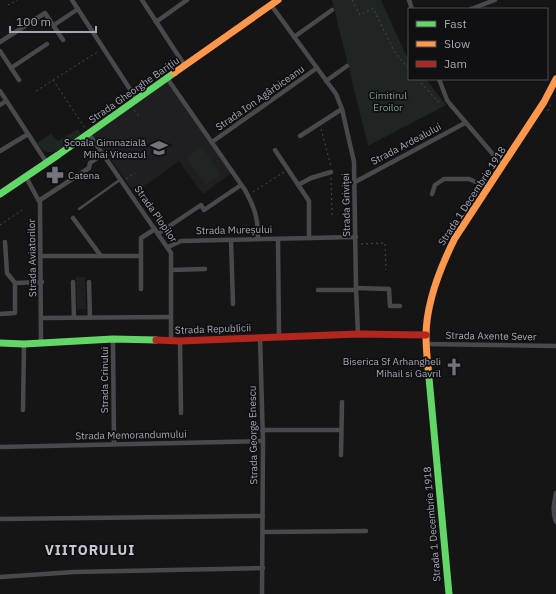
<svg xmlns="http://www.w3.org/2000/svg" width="556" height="594" viewBox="0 0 556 594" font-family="'IBM Plex Sans',sans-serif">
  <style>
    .built { fill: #1f1f21 }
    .green { fill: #1f2522 }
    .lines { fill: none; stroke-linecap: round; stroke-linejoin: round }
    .path { stroke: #4b4b4f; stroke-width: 1; stroke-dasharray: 2 3; stroke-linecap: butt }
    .lane { stroke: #49494d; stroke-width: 2.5 }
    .street { stroke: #49494d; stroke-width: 4.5 }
    .fast { stroke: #63d668; stroke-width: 7 }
    .slow { stroke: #ff974d; stroke-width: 7 }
    .jam { stroke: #b3261e; stroke-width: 7 }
    .labels { text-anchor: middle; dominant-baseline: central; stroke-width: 3.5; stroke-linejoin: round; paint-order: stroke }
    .street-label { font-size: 10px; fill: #a6a7b5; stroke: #100f11 }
    .park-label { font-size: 10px; fill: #7e9f8a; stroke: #100f11 }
    .poi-label { font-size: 10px; fill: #a6a7b5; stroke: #100f11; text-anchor: end }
    .district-label { font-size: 14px; font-weight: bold; letter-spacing: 1px; fill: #c7c7d2; stroke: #100f11 }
  </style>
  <rect width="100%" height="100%" fill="#151515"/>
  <!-- built -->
  <g class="built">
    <path d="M167 81 233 172 203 194 179 161 135 193 93 135Z"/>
    <path d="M76 277H85L86 309H77Z"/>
  </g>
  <!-- green -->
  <g class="green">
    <path d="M332 0H381L406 55 409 58V79H426L446 105 368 146Z"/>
    <path d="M78 129 81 134C67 144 50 164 37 143L51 134 58 141Z"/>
    <path d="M201 146 221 174 206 185 186 157Z"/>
  </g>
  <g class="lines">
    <!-- path -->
    <g class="path">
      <path d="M352 0 360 15 373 8 394 51 409 69"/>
      <path d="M8 4 9 5 17 0"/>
      <path d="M418 79 438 102 441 100"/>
      <path d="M53 80 85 128"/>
      <path d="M36 91 99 51"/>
      <path d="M134 110 139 116"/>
      <path d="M548 111 551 104"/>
      <path d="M321 129 331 166"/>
      <path d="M331 178 332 215"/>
      <path d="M126 179 135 173"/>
      <path d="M253 192 284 172"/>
      <path d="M0 225 22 210"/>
      <path d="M361 244 385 243 386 270"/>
    </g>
    <!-- lane -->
    <path class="lane" d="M79 209 121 179"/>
    <!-- street -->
    <g class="street">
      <path d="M72 0 137 100"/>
      <path d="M142 0 185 66"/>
      <path d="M409 0 412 9"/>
      <path d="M271 5 336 94 342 109 354 162 356 288 358 334"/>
      <path d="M471 9 495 0"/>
      <path d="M156 22 187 0"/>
      <path d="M54 25 78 9"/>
      <path d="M294 37 332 10"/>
      <path d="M0 42 45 13 63 40"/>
      <path d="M0 51 19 80"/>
      <path d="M11 68 47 44"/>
      <path d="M167 78 245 190C255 209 258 217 258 239"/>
      <path d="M439 79 447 100 450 104 503 166"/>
      <path d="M326 81 347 66"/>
      <path d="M0 91 47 163"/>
      <path d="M0 105 6 101"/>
      <path d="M89 134 171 253V341"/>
      <path d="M300 136 342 109"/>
      <path d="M212 142 317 68"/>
      <path d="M275 150 309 201V238"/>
      <path d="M0 151 28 134"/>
      <path d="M26 177 40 203 41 342"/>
      <path d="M355 182 465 123"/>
      <path d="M298 185 311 178 331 172"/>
      <path d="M432 194 435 185 444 179H469L488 187"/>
      <path d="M40 200 89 168 90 163 103 154"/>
      <path d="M73 218 101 256"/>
      <path d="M159 233 201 205 204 210 241 185"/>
      <path d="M278 239 279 337"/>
      <path d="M231 240 233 304"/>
      <path d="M168 247 181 241 356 237"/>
      <path d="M41 256H141"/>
      <path d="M171 270 205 269"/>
      <path d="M73 282 74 318"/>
      <path d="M89 282 90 318"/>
      <path d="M15 283 42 282"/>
      <path d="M356 288 389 289 390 306H400"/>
      <path d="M141 289V238L155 229"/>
      <path d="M318 290H356"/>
      <path d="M0 314 15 313V283L7 273 5 242"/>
      <path d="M42 318 171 317"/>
      <path d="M260 338 263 441 262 594"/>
      <path d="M113 339 114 444"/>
      <path d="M180 341 181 413"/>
      <path d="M426 344 556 346"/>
      <path d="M23 410 24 344"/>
      <path d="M262 430H341"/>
      <path d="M0 447 263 441"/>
      <path d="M341 455 342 402"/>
      <path d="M556 493C554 503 552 512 556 522"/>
      <path d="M0 519 263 516"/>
      <path d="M263 532 366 531"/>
      <path d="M0 577 74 572 263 568"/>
    </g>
    <!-- fast -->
    <g class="fast">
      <path d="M0 194 58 155 174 73"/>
      <path d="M0 343 24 344 113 339 156 340"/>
      <path d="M428 367 449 594"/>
    </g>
    <!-- slow -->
    <g class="slow">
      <path d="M174 73 278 0"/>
      <path d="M428 367C427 357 426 346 426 336 426 304 441 266 455 238L544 102 556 79"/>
    </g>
    <!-- jam -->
    <path class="jam" d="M156 340 180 341 358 334 426 335"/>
  </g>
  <!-- icons -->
  <defs>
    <g id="school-bare" transform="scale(1.38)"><path d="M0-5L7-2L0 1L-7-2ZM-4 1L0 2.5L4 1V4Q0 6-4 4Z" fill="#73747d" stroke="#100f11" stroke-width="2.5" paint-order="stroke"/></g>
    <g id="pharmacy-bare" transform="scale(1.38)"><path d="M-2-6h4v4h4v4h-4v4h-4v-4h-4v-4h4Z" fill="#73747d" stroke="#100f11" stroke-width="2.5" paint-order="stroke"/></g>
    <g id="church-bare" transform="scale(1.38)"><path d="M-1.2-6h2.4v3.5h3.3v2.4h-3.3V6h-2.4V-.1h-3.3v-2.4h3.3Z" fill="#73747d" stroke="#100f11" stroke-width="2.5" paint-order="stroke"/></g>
  </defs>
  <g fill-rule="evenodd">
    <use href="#school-bare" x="159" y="148"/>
    <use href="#pharmacy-bare" x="55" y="175"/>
    <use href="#church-bare" x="454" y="367"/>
  </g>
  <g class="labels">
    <!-- street labels -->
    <g class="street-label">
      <text transform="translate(134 90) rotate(-35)">Strada Gheorghe Barițiu</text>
      <text transform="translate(260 98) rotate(-35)">Strada Ion Agârbiceanu</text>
      <text transform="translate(406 144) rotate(-28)">Strada Ardealului</text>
      <text transform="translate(472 196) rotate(-57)">Strada 1 Decembrie 1918</text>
      <text transform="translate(346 205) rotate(-91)">Strada Griviței</text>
      <text transform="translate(156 214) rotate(55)">Strada Plopilor</text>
      <text transform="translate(234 230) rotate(-1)">Strada Mureșului</text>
      <text transform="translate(32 258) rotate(-91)">Strada Aviatorilor</text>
      <text transform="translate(213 329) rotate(-2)">Strada Republicii</text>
      <text transform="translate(491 336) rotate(1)">Strada Axente Sever</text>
      <text transform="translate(104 380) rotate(-90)">Strada Crinului</text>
      <text transform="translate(131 435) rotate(-1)">Strada Memorandumului</text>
      <text transform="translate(253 435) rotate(-91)">Strada George Enescu</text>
      <text transform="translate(432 524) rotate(-95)">Strada 1 Decembrie 1918</text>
    </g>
    <!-- park labels -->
    <g class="park-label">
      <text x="388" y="95">Cimitirul<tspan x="388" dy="12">Eroilor</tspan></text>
    </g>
    <!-- poi labels -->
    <g class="poi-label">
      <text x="146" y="142">Școala Gimnazială<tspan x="146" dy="12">Mihai Viteazul</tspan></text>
      <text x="68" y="175" text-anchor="start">Catena</text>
      <text x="441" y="361">Biserica Sf Arhangheli<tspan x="441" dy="12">Mihail si Gavril</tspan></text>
    </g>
    <!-- district labels -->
    <g class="district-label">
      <text x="90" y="550">VIITORULUI</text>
    </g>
  </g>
  <!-- legend -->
  <rect x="408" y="8" width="140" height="72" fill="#100f11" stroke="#4c4c53"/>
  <rect x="416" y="21" width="20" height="6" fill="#63d668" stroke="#4c4c53"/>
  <text x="444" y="28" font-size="12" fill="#a6a7b5">Fast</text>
  <rect x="416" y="41" width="20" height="6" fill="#ff974d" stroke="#4c4c53"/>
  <text x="444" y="48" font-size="12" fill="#a6a7b5">Slow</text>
  <rect x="416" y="61" width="20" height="6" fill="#b3261e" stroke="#4c4c53"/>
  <text x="444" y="68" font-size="12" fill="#a6a7b5">Jam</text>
  <!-- scale -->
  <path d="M10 26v6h86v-6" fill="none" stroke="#a6a7b5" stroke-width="2"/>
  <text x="16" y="26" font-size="12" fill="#a6a7b5" stroke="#100f11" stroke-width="3" paint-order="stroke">100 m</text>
</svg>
